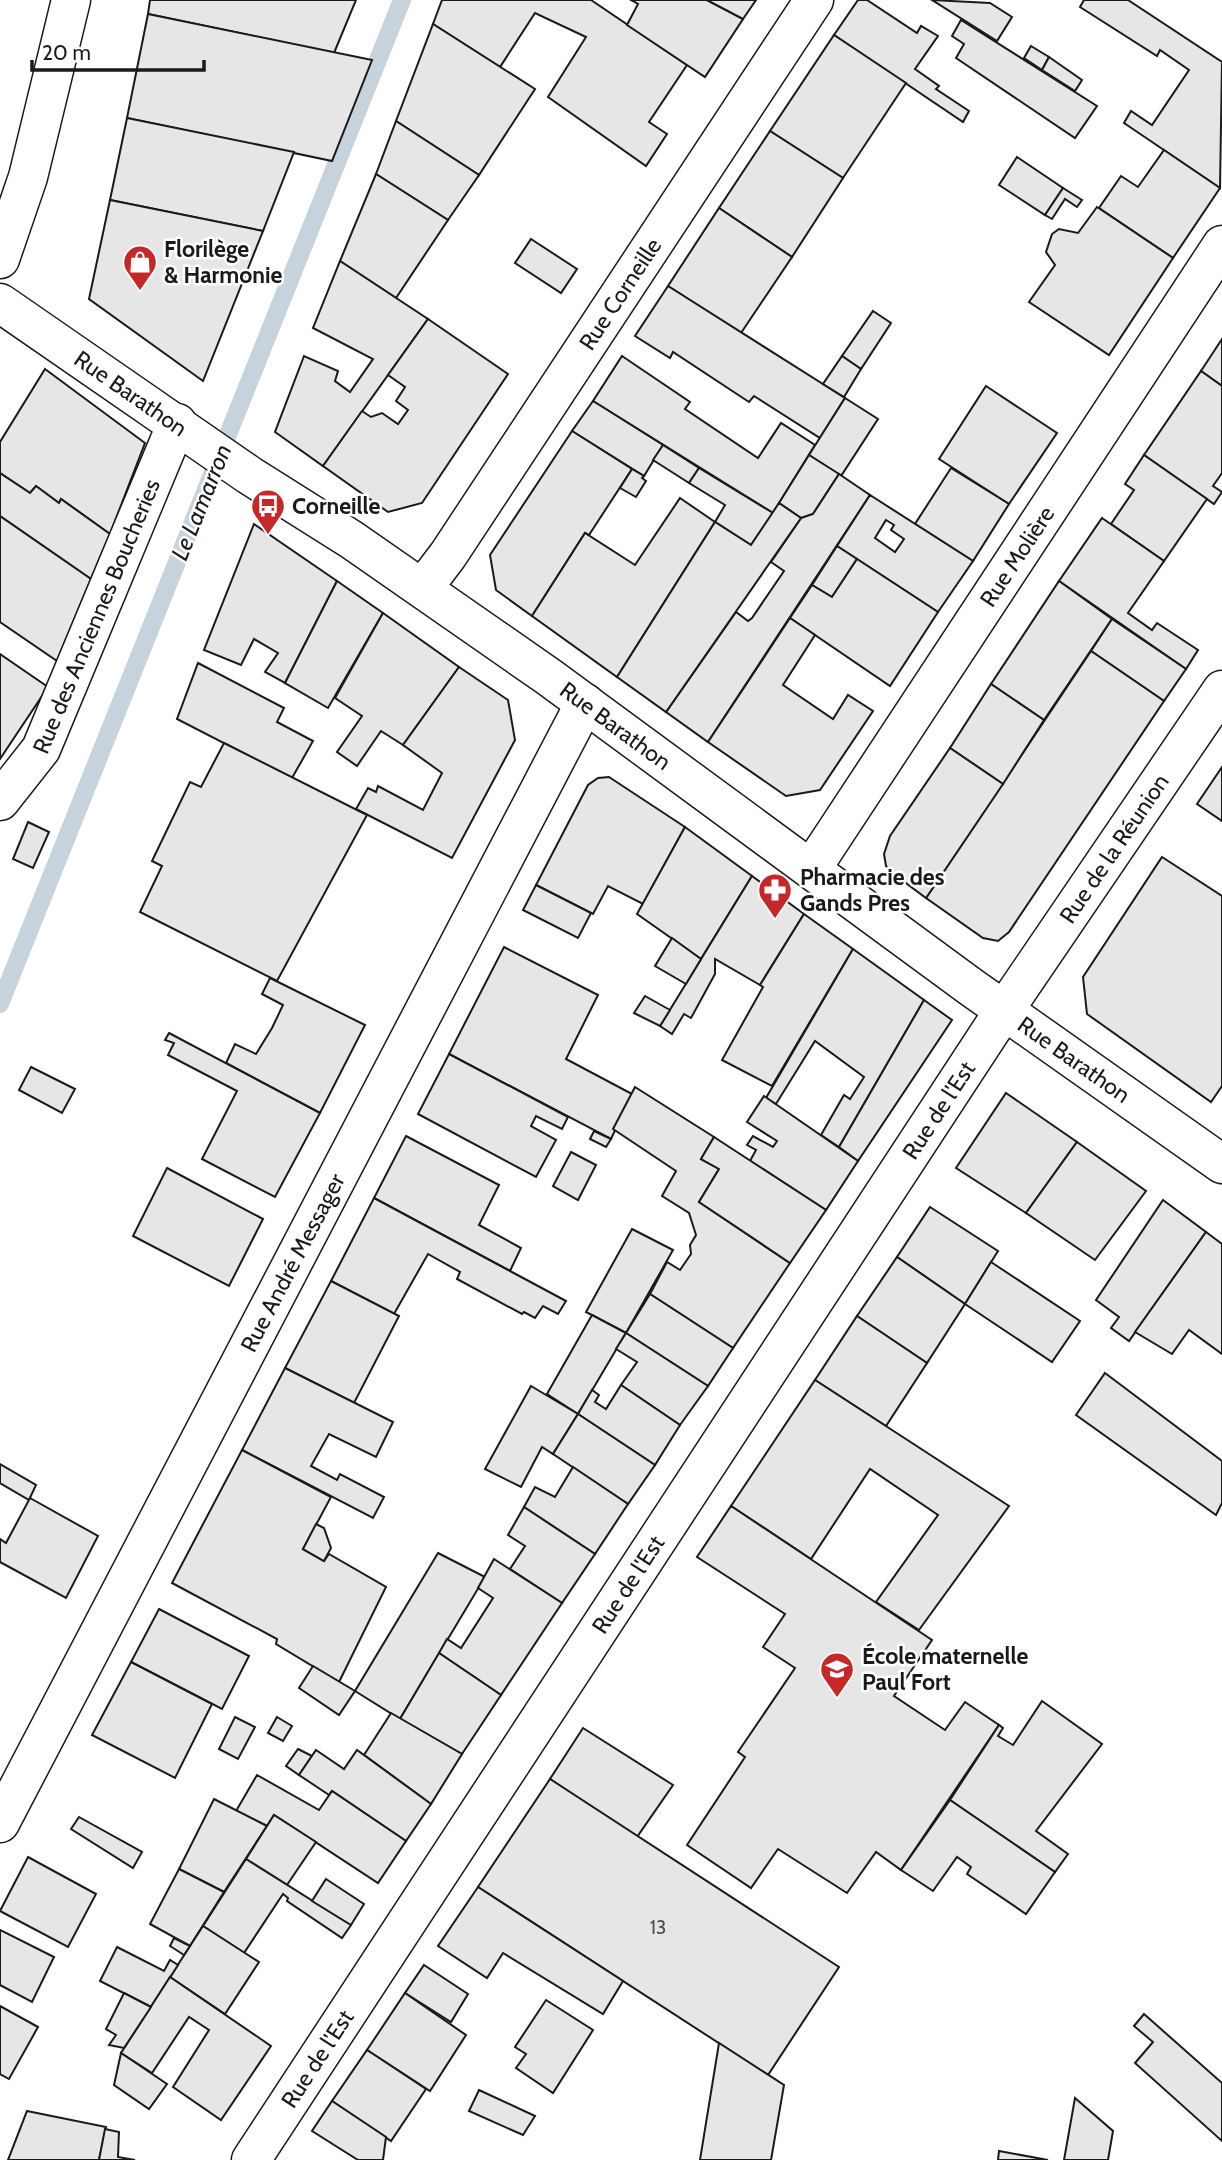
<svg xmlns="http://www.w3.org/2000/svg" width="1222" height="2160" viewBox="0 0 1222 2160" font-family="Cabin,sans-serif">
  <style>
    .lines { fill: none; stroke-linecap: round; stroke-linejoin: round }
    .stream { stroke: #c6d2dc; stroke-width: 18 }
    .building { fill: #e6e6e6; stroke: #1a1a1a; stroke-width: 2; fill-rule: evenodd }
    .minor-casing { stroke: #1a1a1a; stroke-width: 41 }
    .major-casing { stroke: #1a1a1a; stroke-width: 41 }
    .minor { stroke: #fff; stroke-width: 38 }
    .major { stroke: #fff; stroke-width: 38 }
    .labels { text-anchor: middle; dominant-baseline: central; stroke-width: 5; stroke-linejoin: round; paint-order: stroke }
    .number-label { font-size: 19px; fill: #4d4d4d }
    .poi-label { font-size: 23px; font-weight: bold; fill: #1a1a1a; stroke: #fff; text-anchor: start }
    .street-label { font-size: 23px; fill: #1a1a1a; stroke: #fff }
    .water-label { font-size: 24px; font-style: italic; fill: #1a1a1a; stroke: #fff }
  </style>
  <rect width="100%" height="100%" fill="#fff"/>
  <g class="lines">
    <!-- stream -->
    <path class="stream" d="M0 1004 402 0"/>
  </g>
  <!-- building -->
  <g class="building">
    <path d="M150 0H356L334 53 148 14Z"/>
    <path d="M442 0H591L687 65 649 122 667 134 646 166 548 97 586 37 535 13 500 67 433 24Z"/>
    <path d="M631 0H707L743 19 705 77 627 25 638 4Z"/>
    <path d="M707 0H756L743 19Z"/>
    <path d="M858 0H867L917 33 921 26 938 36 915 69 939 86 936 89 969 111 963 122 834 35Z"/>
    <path d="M932 0 990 3 1012 17 997 41Z"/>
    <path d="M1084 0H1128L1222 62 1220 188 1124 123 1131 111 1152 125 1189 70 1160 50 1157 56 1080 7Z"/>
    <path d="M148 14 372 60 332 161 127 118Z"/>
    <path d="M961 20 1097 106 1075 138 956 58 964 44 952 36Z"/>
    <path d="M433 24 535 89 479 175 396 121Z"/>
    <path d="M834 35 906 83 843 178 770 131Z"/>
    <path d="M1031 46 1049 57 1042 70 1024 58Z"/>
    <path d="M1049 57 1082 80 1075 91 1042 70Z"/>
    <path d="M127 118 294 152 263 231 110 200Z"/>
    <path d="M396 121 479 175 448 220 376 174Z"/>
    <path d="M770 131 843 178 792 257 719 208Z"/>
    <path d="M1164 150 1220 188 1173 258 1099 208 1121 176 1138 187Z"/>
    <path d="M1017 157 1063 188 1045 215 999 185Z"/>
    <path d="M376 174 448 220 396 298 340 261Z"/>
    <path d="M1063 188 1082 200 1077 207 1065 199 1052 219 1045 215Z"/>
    <path d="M110 200 263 231 203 381 89 299Z"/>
    <path d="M1097 207 1173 258 1109 355 1029 302 1055 265 1046 252 1052 234 1059 229 1078 233Z"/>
    <path d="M719 208 792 257 741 333 668 286Z"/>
    <path d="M531 239 577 269 561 293 515 263Z"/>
    <path d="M340 261 428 319 323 466 275 432 304 356 338 371 335 381 350 392 373 359 313 328Z"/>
    <path d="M668 286 845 398 820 438 754 396 749 402 673 352 670 358 635 336Z"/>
    <path d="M873 311 891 323 861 369 842 356Z"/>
    <path d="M428 319 508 374 422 503 388 512 323 466 362 411 371 417 382 413 398 424 408 410 396 401 405 387 388 375Z"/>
    <path d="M1222 339V386L1201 371Z"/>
    <path d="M622 356 690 402 685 409 758 458 781 423 815 445 773 513 593 401Z"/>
    <path d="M842 356 861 369 844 397 823 384Z"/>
    <path d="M45 369 145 443 110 534 61 499 59 503 36 486 30 493 0 473V442Z"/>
    <path d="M1201 371 1222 386V473L1213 486 1222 492 1214 504 1144 455Z"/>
    <path d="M986 386 1057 433 1009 504 939 459Z"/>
    <path d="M845 398 878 419 841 476 809 455Z"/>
    <path d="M593 401 663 445 644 476 572 431Z"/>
    <path d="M572 431 632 469 589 535 585 533 532 616 496 590 490 555Z"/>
    <path d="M663 445 699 468 689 483 653 460Z"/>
    <path d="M809 455 839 474 813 514 801 518 779 503Z"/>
    <path d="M1144 455 1207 499 1164 561 1111 524 1134 490 1125 484Z"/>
    <path d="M699 468 773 513 751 545 715 522 725 505 689 483Z"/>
    <path d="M951 468 1009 504 973 561 915 524Z"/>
    <path d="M632 469 644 476 642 478 646 481 636 497 620 488Z"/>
    <path d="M0 473 30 493 36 486 59 503 61 499 110 534 91 579 0 516Z"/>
    <path d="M839 474 870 495 708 742 666 712 736 612 748 621 752 618 784 571 771 562 801 518 813 514Z"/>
    <path d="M870 495 973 561 938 612 837 546ZM886 520 894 525 891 530 904 539 895 552 875 538Z"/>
    <path d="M680 498 715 522 617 677 532 616 585 533 635 565Z"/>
    <path d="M779 503 801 518 666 712 617 677 715 522 751 545Z"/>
    <path d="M0 516 91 579 57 661 0 622Z"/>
    <path d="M1102 518 1164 561 1128 613 1152 630 1157 623 1198 650 1186 669 1059 581Z"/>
    <path d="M254 524 337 581 285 683 265 672 278 653 254 639 241 665 204 650Z"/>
    <path d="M837 546 857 559 832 597 812 585Z"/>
    <path d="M857 559 938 612 890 686 790 618 812 585 832 597Z"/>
    <path d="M337 581 383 613 328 708 285 683Z"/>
    <path d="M1059 581 1112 619 1044 720 991 684Z"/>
    <path d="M383 613 459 667 403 745 381 731 357 766 337 752 362 716 335 698Z"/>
    <path d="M790 618 815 635 783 685 833 719 848 695 873 711 820 790 786 796 708 742Z"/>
    <path d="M1112 619 1186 669 1164 701 1091 651Z"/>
    <path d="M1091 651 1164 701 1009 932 998 941 983 938 926 898Z"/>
    <path d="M0 654 48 687 0 759Z"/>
    <path d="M198 663 284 708 277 722 313 741 292 778 177 719Z"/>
    <path d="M459 667 508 700 515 740 452 858 356 809 368 788 376 792 378 786 423 810 442 773 403 745Z"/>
    <path d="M991 684 1044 720 1003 784 950 748Z"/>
    <path d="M224 743 367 815 277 981 140 912 162 866 152 861 190 782 201 787Z"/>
    <path d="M950 748 1003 784 926 898 895 875 886 866 884 854 890 836Z"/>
    <path d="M1222 767V821L1197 804Z"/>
    <path d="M609 777 685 827 643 904 608 886 593 914 536 885 588 785 598 778Z"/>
    <path d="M28 822 49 832 33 868 13 859Z"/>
    <path d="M685 827 752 876 701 959 637 914Z"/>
    <path d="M1162 857 1222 896V1086L1211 1102 1087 1014 1083 977Z"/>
    <path d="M752 876 804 914 760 985 715 959V974L691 1018 684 1014 672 1034 660 1026Z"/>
    <path d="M536 885 591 913 578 938 523 910Z"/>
    <path d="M804 914 853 949 772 1086 722 1060 763 987 760 985Z"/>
    <path d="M672 938 701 959 686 984 655 966Z"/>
    <path d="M504 947 598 995 566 1059 632 1094 611 1139 449 1054Z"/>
    <path d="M853 949 924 1000 839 1147 821 1135 844 1095 850 1099 864 1077 815 1041 776 1104 766 1098Z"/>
    <path d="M270 978 365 1025 320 1113 226 1063 235 1044 256 1054 272 1028 283 1005 262 994Z"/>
    <path d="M645 996 670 1010 660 1026 634 1013Z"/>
    <path d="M924 1000 952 1020 858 1161 839 1147Z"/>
    <path d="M169 1033 320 1113 275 1197 202 1159 237 1091 168 1055 174 1043 165 1040Z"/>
    <path d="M449 1054 568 1117 562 1129 536 1116 531 1126 556 1140 536 1177 418 1114Z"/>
    <path d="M31 1067 75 1089 62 1113 19 1090Z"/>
    <path d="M635 1087 714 1137 701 1159 719 1169 699 1202 790 1263 733 1348 650 1294 667 1262 680 1270 691 1254 690 1245 696 1235 689 1213 662 1196 676 1171 613 1129Z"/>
    <path d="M1006 1093 1077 1142 1026 1213 956 1168Z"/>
    <path d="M764 1096 858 1161 826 1210 750 1161 756 1150 747 1145 753 1136 773 1147 777 1141 747 1122Z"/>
    <path d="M594 1131 611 1139 606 1147 590 1139Z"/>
    <path d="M406 1136 499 1185 479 1225 521 1248 510 1271 374 1198Z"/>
    <path d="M714 1137 826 1210 790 1263 699 1202 719 1169 701 1159Z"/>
    <path d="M1077 1142 1146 1191 1095 1260 1026 1213Z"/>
    <path d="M571 1152 596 1165 578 1200 553 1186Z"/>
    <path d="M167 1168 263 1219 229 1286 133 1236Z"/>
    <path d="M374 1198 510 1271 566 1301 558 1314 543 1306 535 1318 524 1312 522 1314 457 1279 460 1272 428 1254 394 1314 331 1281Z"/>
    <path d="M1163 1200 1206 1232 1129 1341 1111 1328 1119 1317 1096 1300Z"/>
    <path d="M930 1207 998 1251 965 1304 897 1257Z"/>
    <path d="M632 1229 673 1250 626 1333 586 1312Z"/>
    <path d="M1206 1232 1222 1244V1354L1189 1330 1172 1354 1135 1332Z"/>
    <path d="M897 1257 965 1304 927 1363 857 1316Z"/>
    <path d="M991 1262 1080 1321 1052 1362 965 1304Z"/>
    <path d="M331 1281 399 1316 354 1403 285 1368Z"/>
    <path d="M650 1294 733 1348 708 1386 626 1333Z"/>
    <path d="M592 1315 626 1333 578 1414 547 1394Z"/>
    <path d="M857 1316 927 1363 886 1426 815 1380Z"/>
    <path d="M626 1333 708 1386 680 1425 621 1385 637 1362 616 1349Z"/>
    <path d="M285 1368 393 1422 376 1457 329 1434 311 1466 337 1480 340 1474 384 1497 373 1518 242 1450Z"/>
    <path d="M1105 1373 1222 1461V1503L1216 1515 1076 1415Z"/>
    <path d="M815 1380 1009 1506 919 1630 876 1602 938 1515 870 1469 811 1559 731 1506Z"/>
    <path d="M621 1385 680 1425 655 1465 578 1414 592 1390 599 1395 595 1402 606 1409Z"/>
    <path d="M531 1386 578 1414 553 1454 542 1447 521 1487 485 1469Z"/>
    <path d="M578 1414 655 1465 628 1504 553 1454Z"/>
    <path d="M242 1450 331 1497 303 1549 324 1561 329 1554 386 1587 339 1682 276 1644 277 1639 172 1583Z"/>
    <path d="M0 1464 36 1485 29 1500 0 1483Z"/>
    <path d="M573 1467 628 1504 595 1554 524 1507 535 1487 555 1497Z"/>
    <path d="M30 1498 98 1536 66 1598 0 1562V1539L6 1543Z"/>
    <path d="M731 1506 932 1640 894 1696 945 1730 965 1702 999 1725 901 1870 876 1852 847 1893 778 1849 751 1888 687 1845 745 1757 738 1752 795 1668 763 1647 785 1614 697 1557Z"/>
    <path d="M524 1507 595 1554 562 1603 510 1569 525 1546 508 1535Z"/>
    <path d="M316 1524 324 1528 331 1548 324 1561 303 1549Z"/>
    <path d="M438 1553 485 1577 400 1719 355 1691Z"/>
    <path d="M494 1559 562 1603 501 1695 439 1653 447 1639 461 1648 493 1598 478 1588Z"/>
    <path d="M159 1609 249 1656 222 1709 131 1662Z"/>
    <path d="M439 1653 501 1695 462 1754 400 1719Z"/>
    <path d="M131 1662 212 1704 175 1778 92 1735Z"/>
    <path d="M313 1666 355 1691 339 1715 299 1688Z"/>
    <path d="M1042 1701 1102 1744 1036 1831 1068 1854 1055 1872 950 1800 999 1725 1003 1728 998 1736 1013 1745Z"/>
    <path d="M391 1713 462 1754 431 1804 364 1755Z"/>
    <path d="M235 1717 255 1727 238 1759 219 1749Z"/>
    <path d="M277 1717 292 1726 283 1741 268 1733Z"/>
    <path d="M583 1728 673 1785 637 1837 550 1779Z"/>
    <path d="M298 1749 312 1756 299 1775 286 1766Z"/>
    <path d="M316 1750 344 1769 357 1750 431 1804 406 1841 332 1791 329 1795 299 1775Z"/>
    <path d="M257 1775 319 1810 332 1791 406 1841 378 1883 274 1815 267 1826 236 1811Z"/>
    <path d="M550 1779 839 1967 768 2075 478 1887Z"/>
    <path d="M214 1799 267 1826 224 1892 179 1869Z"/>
    <path d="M950 1800 1055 1872 1026 1914 967 1874 971 1867 957 1857 933 1891 901 1870Z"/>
    <path d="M274 1815 316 1842 287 1885 246 1859Z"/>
    <path d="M79 1817 142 1852 133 1868 71 1829Z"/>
    <path d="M28 1857 96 1894 68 1947 0 1911Z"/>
    <path d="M246 1859 351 1925 342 1938 287 1901 288 1898 283 1894 244 1953 203 1926Z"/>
    <path d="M179 1869 224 1892 190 1946 150 1924Z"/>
    <path d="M326 1879 364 1904 351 1925 312 1901Z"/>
    <path d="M478 1887 623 1981 603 2014 503 1953 487 1978 438 1946Z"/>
    <path d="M203 1926 259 1962 225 2014 170 1977Z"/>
    <path d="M0 1930 54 1957 32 2002 0 1985Z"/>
    <path d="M174 1938 190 1946 184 1955 170 1946Z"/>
    <path d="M117 1947 164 1971 170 1960 178 1965 151 2007 100 1981Z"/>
    <path d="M424 1965 468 1994 451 2022 405 1993Z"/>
    <path d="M170 1977 271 2046 221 2120 173 2087 209 2030 189 2017 152 2073 121 2053Z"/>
    <path d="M124 1993 151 2007 124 2048 109 2045 116 2035 106 2029Z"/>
    <path d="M405 1993 466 2035 430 2091 367 2050Z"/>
    <path d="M546 2000 593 2030 553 2093 516 2068 526 2054 515 2047Z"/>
    <path d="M0 2006 38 2027 9 2079 0 2074Z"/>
    <path d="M1144 2014 1222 2083V2141L1135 2063 1153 2042 1134 2026Z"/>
    <path d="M719 2043 784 2085 771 2160H700Z"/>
    <path d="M367 2050 426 2089 391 2141 332 2101Z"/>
    <path d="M121 2053 167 2084 149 2109 114 2085Z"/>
    <path d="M479 2090 535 2116 523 2135 469 2111Z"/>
    <path d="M1075 2098 1113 2131 1108 2160H1064Z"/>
    <path d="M332 2101 386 2137 383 2160H358L312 2131Z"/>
    <path d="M27 2111 106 2127 99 2160H8Z"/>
    <path d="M105 2129 119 2132 118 2157 135 2160H99Z"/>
    <path d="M999 2151 1048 2160H998Z"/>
  </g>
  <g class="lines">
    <!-- minor casing -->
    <g class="minor-casing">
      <g id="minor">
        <path id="s1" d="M423 588 448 555 814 0"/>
        <path id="s2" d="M0 801 41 749 177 423"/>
        <path id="s3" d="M812 868 1222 245"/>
        <path id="s4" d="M0 1823 585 703"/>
        <path id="s5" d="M251 2160 1005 1009 1222 690"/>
      </g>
    </g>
    <!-- major casing -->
    <g class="major-casing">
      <g id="major">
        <path d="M0 259 28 177 71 0"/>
        <path id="s6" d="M0 303 249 475 352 540 549 677 971 987 1222 1164"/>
      </g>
    </g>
    <!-- minor -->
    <use href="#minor" class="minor"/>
    <!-- major -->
    <use href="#major" class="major"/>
  </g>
  <!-- icons -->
  <defs>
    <g id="shop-pin" transform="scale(1.75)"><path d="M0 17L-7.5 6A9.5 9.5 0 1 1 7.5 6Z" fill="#c62828" stroke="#fff"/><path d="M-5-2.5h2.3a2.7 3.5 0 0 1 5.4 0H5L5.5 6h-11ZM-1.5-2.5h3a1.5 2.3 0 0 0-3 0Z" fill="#fff"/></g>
    <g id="bus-pin" transform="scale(1.75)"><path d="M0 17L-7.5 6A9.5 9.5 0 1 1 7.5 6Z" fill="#c62828" stroke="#fff"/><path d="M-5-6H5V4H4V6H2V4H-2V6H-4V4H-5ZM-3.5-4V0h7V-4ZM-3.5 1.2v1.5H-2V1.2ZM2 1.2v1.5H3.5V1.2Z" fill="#fff"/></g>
    <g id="pharmacy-pin" transform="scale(1.75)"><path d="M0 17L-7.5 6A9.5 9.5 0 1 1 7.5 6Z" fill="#c62828" stroke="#fff"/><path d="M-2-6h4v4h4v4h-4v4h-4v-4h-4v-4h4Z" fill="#fff"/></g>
    <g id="school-pin" transform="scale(1.75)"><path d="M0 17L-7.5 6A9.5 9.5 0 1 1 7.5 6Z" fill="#c62828" stroke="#fff"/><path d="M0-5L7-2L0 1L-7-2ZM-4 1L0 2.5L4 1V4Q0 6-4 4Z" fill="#fff"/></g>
  </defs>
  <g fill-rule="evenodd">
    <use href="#shop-pin" x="140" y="262"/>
    <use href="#bus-pin" x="268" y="506"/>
    <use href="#pharmacy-pin" x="775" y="890"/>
    <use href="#school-pin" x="837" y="1669"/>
  </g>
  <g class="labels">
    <!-- number labels -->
    <g class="number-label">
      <text x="658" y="1927">13</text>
    </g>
    <!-- poi labels -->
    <g class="poi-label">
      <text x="164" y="249">Florilège<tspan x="164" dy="26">&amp; Harmonie</tspan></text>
      <text x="292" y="506">Corneille</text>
      <text x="800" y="877">Pharmacie des<tspan x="800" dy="26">Gands Pres</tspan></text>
      <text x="862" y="1656">École maternelle<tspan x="862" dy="26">Paul Fort</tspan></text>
    </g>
    <!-- street labels -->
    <g class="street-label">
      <text stroke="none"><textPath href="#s1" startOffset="354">Rue Corneille</textPath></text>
      <text stroke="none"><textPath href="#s6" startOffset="159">Rue Barathon</textPath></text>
      <text stroke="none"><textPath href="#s3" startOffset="373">Rue Molière</textPath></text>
      <text stroke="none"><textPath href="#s2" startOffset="210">Rue des Anciennes Boucheries</textPath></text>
      <text stroke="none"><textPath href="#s6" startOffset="747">Rue Barathon</textPath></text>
      <text stroke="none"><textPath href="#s5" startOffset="1570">Rue de la Réunion</textPath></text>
      <text stroke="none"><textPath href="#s6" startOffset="1314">Rue Barathon</textPath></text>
      <text stroke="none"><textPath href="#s5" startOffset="1255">Rue de l'Est</textPath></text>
      <text stroke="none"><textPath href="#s4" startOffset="632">Rue André Messager</textPath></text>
      <text stroke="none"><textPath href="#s5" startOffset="688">Rue de l'Est</textPath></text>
      <text stroke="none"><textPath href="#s5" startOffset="121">Rue de l'Est</textPath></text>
    </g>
    <!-- water labels -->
    <g class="water-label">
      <text transform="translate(201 502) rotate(-68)">Le Lamarron</text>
    </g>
  </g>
  <!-- scale -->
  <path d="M32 60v10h172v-10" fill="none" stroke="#1a1a1a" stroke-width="3.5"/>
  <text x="42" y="60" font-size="21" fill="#1a1a1a" stroke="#ffffff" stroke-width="5" paint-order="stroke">20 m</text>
</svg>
